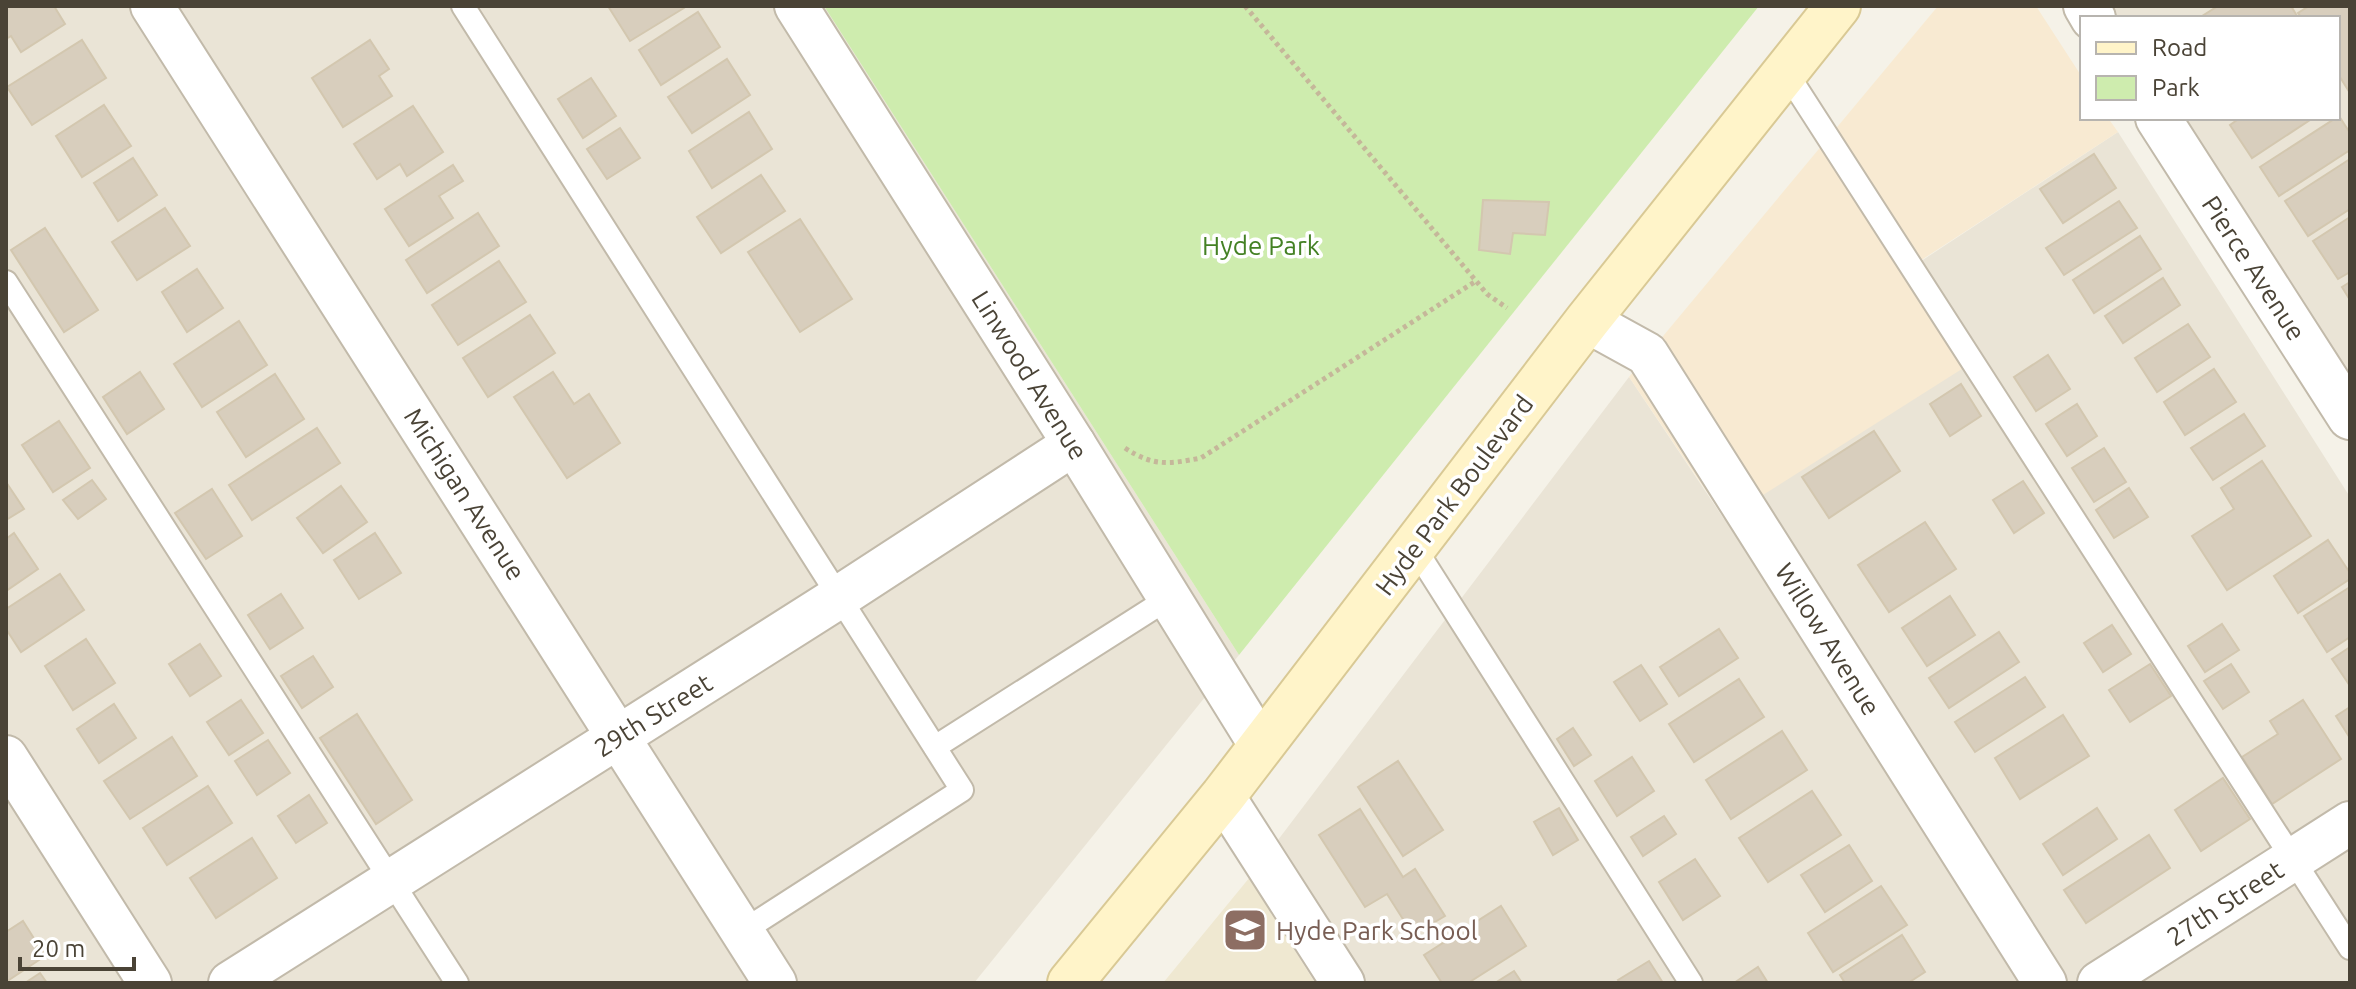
<svg xmlns="http://www.w3.org/2000/svg" width="2356" height="989" viewBox="0 0 2356 989" font-family="Ubuntu,sans-serif">
  <style>
    .residential { fill: #eae4d6 }
    .commercial { fill: #f8ead2 }
    .education { fill: #efe8d1 }
    .green { fill: #ceecae }
    .building { fill: #d8cebd; stroke: #d3c7af; stroke-width: 2 }
    .lines { fill: none; stroke-linecap: round; stroke-linejoin: round }
    .service-casing { stroke: #c2baaa; stroke-width: 26 }
    .minor-casing { stroke: #c2baaa; stroke-width: 46 }
    .tertiary-casing { stroke: #c2baaa; stroke-width: 48 }
    .secondary-casing { stroke: #d9c995; stroke-width: 48 }
    .path { stroke: #c5b79a; stroke-width: 5; stroke-dasharray: 4 4; stroke-linecap: butt }
    .service { stroke: #fff; stroke-width: 22 }
    .minor { stroke: #fff; stroke-width: 42 }
    .tertiary { stroke: #fff; stroke-width: 44 }
    .secondary { stroke: #fff4c9; stroke-width: 44 }
    .labels { text-anchor: middle; dominant-baseline: central; stroke-width: 7; stroke-linejoin: round; paint-order: stroke }
    .park-label { font-size: 26px; fill: #448124; stroke: #fff }
    .street-label { font-size: 26px; fill: #4a4336; stroke: #fff }
    .education-label { font-size: 26px; fill: #785e54; stroke: #fff; text-anchor: start }
  </style>
  <rect width="100%" height="100%" fill="#f5f2e8"/>
  <!-- residential -->
  <g class="residential">
    <path d="M6 6H824L1239 655 974 983H6Z"/>
    <path d="M2106 6H2350V389L2177 118H2338V18H2113Z"/>
    <path d="M2118 132 2350 497V983H1315L1250 877 1629 377 1724 519 1906 271Z"/>
  </g>
  <!-- commercial -->
  <path class="commercial" d="M1938 6H2036L2082 77V118H2108L2118 132 1906 270 1965 367 1725 519 1629 377Z"/>
  <!-- education -->
  <path class="education" d="M1250 877 1315 983H1163Z"/>
  <!-- green -->
  <path class="green" d="M824 6H1759L1239 655Z"/>
  <!-- building -->
  <g class="building">
    <path d="M8 6H54L65 24 21 52 11 36 6 39V8Z"/>
    <path d="M608 6H683L684 8 630 41Z"/>
    <path d="M2218 6H2291L2297 16 2294 18H2199Z"/>
    <path d="M2309 6H2350V93L2338 74V18H2302L2298 13Z"/>
    <path d="M698 12 720 47 661 85 639 50Z"/>
    <path d="M82 40 106 78 32 125 7 87Z"/>
    <path d="M370 40 389 69 379 76 392 96 343 127 312 78Z"/>
    <path d="M727 59 750 95 692 133 668 97Z"/>
    <path d="M591 78 616 116 583 138 558 99Z"/>
    <path d="M104 105 131 146 82 177 56 136Z"/>
    <path d="M413 106 443 152 407 176 400 164 377 179 354 144Z"/>
    <path d="M749 112 772 149 712 188 689 151Z"/>
    <path d="M2339 116 2350 133V150L2279 196 2260 167Z"/>
    <path d="M2240 118H2313L2252 158 2230 125Z"/>
    <path d="M620 128 640 158 607 179 587 149Z"/>
    <path d="M2094 154 2116 188 2063 223 2040 189Z"/>
    <path d="M133 158 157 195 118 221 94 183Z"/>
    <path d="M2350 159V209L2308 236 2285 201Z"/>
    <path d="M453 165 463 181 439 196 453 218 409 246 385 209Z"/>
    <path d="M761 175 785 211 721 253 697 217Z"/>
    <path d="M1483 200 1549 202 1545 235 1513 233 1510 254 1479 250Z"/>
    <path d="M2119 201 2137 228 2064 275 2046 248Z"/>
    <path d="M165 208 190 246 137 280 112 242Z"/>
    <path d="M478 213 499 246 427 293 406 260Z"/>
    <path d="M2350 217V272L2338 279 2313 241Z"/>
    <path d="M800 219 852 299 800 332 748 252Z"/>
    <path d="M45 228 98 310 64 332 11 250Z"/>
    <path d="M2140 236 2161 269 2094 313 2073 280Z"/>
    <path d="M499 261 526 302 458 345 432 305Z"/>
    <path d="M197 269 223 308 187 332 162 292Z"/>
    <path d="M2163 278 2180 305 2123 343 2105 316Z"/>
    <path d="M2350 282V300L2342 287Z"/>
    <path d="M530 315 555 353 488 397 463 358Z"/>
    <path d="M239 321 267 365 202 407 174 364Z"/>
    <path d="M2188 324 2210 357 2157 392 2135 358Z"/>
    <path d="M2048 355 2070 389 2036 411 2014 377Z"/>
    <path d="M2214 369 2236 402 2185 435 2164 402Z"/>
    <path d="M140 372 164 409 127 434 103 397Z"/>
    <path d="M553 372 574 404 589 394 620 443 567 478 514 397Z"/>
    <path d="M275 374 304 419 246 457 217 412Z"/>
    <path d="M1961 384 1981 416 1950 436 1930 404Z"/>
    <path d="M2077 404 2097 436 2067 456 2046 424Z"/>
    <path d="M2244 414 2265 446 2213 480 2191 448Z"/>
    <path d="M59 421 90 468 53 492 22 445Z"/>
    <path d="M317 428 340 463 252 520 229 485Z"/>
    <path d="M1874 431 1900 471 1829 518 1802 477Z"/>
    <path d="M2104 448 2126 482 2094 502 2072 468Z"/>
    <path d="M2262 461 2311 536 2227 590 2192 536 2234 509 2221 488Z"/>
    <path d="M92 480 106 499 78 519 63 500Z"/>
    <path d="M2023 481 2044 513 2014 533 1993 500Z"/>
    <path d="M6 482 24 509 6 520Z"/>
    <path d="M341 486 367 522 323 553 297 518Z"/>
    <path d="M2129 488 2148 517 2114 538 2096 510Z"/>
    <path d="M212 489 242 536 206 559 175 513Z"/>
    <path d="M1925 522 1956 569 1889 612 1858 565Z"/>
    <path d="M14 533 38 569 6 591V539Z"/>
    <path d="M375 533 401 573 359 599 334 560Z"/>
    <path d="M2328 540 2350 573V579L2298 613 2274 576Z"/>
    <path d="M60 574 84 610 21 652 6 629V609Z"/>
    <path d="M2350 587V637L2327 652 2304 616Z"/>
    <path d="M281 594 303 628 270 649 248 615Z"/>
    <path d="M1950 596 1975 635 1927 666 1902 628Z"/>
    <path d="M2222 624 2239 650 2205 672 2188 646Z"/>
    <path d="M2112 625 2131 654 2103 672 2084 643Z"/>
    <path d="M1719 629 1738 658 1679 696 1660 667Z"/>
    <path d="M1999 632 2019 662 1949 708 1929 678Z"/>
    <path d="M86 639 115 683 73 710 45 666Z"/>
    <path d="M200 644 221 676 190 696 169 664Z"/>
    <path d="M2350 647V686L2332 659Z"/>
    <path d="M313 656 333 687 302 708 281 676Z"/>
    <path d="M2150 664 2171 696 2130 722 2109 690Z"/>
    <path d="M2231 664 2249 692 2223 709 2204 681Z"/>
    <path d="M1641 665 1667 704 1640 721 1614 682Z"/>
    <path d="M2025 677 2045 707 1975 752 1955 722Z"/>
    <path d="M1739 679 1764 717 1694 762 1669 724Z"/>
    <path d="M241 700 263 733 229 755 207 722Z"/>
    <path d="M2303 700 2341 759 2272 804 2242 757 2278 734 2270 721Z"/>
    <path d="M114 704 136 738 99 763 77 729Z"/>
    <path d="M2350 707V738L2336 716Z"/>
    <path d="M357 714 412 800 376 824 320 738Z"/>
    <path d="M2063 715 2089 756 2020 799 1995 758Z"/>
    <path d="M1573 728 1591 755 1574 766 1557 739Z"/>
    <path d="M1782 731 1807 770 1731 819 1706 780Z"/>
    <path d="M172 737 197 776 130 819 104 781Z"/>
    <path d="M268 740 290 773 257 795 235 761Z"/>
    <path d="M1632 757 1654 791 1617 816 1595 781Z"/>
    <path d="M1398 761 1443 830 1403 856 1358 787Z"/>
    <path d="M2223 778 2250 819 2201 851 2175 810Z"/>
    <path d="M208 786 232 823 167 865 143 828Z"/>
    <path d="M1812 791 1841 835 1768 882 1739 838Z"/>
    <path d="M309 795 327 823 296 843 278 816Z"/>
    <path d="M1559 808 1578 840 1553 855 1534 822Z"/>
    <path d="M2097 808 2117 839 2063 875 2043 844Z"/>
    <path d="M1360 809 1403 877 1415 869 1445 916 1413 935 1387 894 1365 907 1319 835Z"/>
    <path d="M1664 816 1676 834 1643 856 1631 837Z"/>
    <path d="M2149 835 2170 868 2086 923 2064 890Z"/>
    <path d="M252 838 277 878 216 918 190 878Z"/>
    <path d="M1849 845 1872 881 1825 912 1801 875Z"/>
    <path d="M1695 859 1720 896 1683 920 1659 882Z"/>
    <path d="M1881 886 1907 925 1833 972 1808 933Z"/>
    <path d="M1501 906 1526 946 1468 983H1442L1424 955Z"/>
    <path d="M23 921 45 956 6 982V932Z"/>
    <path d="M1902 935 1925 972 1908 983H1845L1840 975Z"/>
    <path d="M1649 961 1663 983H1620L1618 980Z"/>
    <path d="M1758 967 1768 983H1734Z"/>
    <path d="M1514 971 1522 983H1495Z"/>
    <path d="M40 973 47 983H25Z"/>
  </g>
  <g class="lines">
    <!-- service casing -->
    <g class="service-casing">
      <g id="service">
        <path d="M463 6 962 790 743 931"/>
        <path d="M1786 72 2350 948"/>
        <path d="M6 282 457 983"/>
        <path d="M1414 547 1691 983"/>
        <path d="M935 747 1169 598"/>
      </g>
    </g>
    <!-- minor casing -->
    <g class="minor-casing">
      <g id="minor">
        <path d="M152 6 775 983"/>
        <path d="M796 6 1074 444 1261 746"/>
        <path d="M1587 321 1647 354 2045 983"/>
        <path d="M6 757 150 983"/>
        <path d="M1223 796 1343 983"/>
        <path d="M230 983 839 597 1074 444"/>
        <path d="M2099 983 2350 823"/>
      </g>
    </g>
    <!-- tertiary casing -->
    <g class="tertiary-casing">
      <g id="tertiary">
        <path d="M2086 6 2093 18"/>
        <path d="M2158 118 2350 417"/>
      </g>
    </g>
    <!-- secondary casing -->
    <g class="secondary-casing">
      <path id="secondary" d="M1070 983 1223 796 1587 321 1838 6"/>
    </g>
    <!-- path -->
    <g class="path">
      <path d="M1245 6 1487 294 1507 308"/>
      <path d="M1125 448C1154 467 1169 464 1201 458L1476 281"/>
    </g>
    <!-- service -->
    <use href="#service" class="service"/>
    <!-- minor -->
    <use href="#minor" class="minor"/>
    <!-- tertiary -->
    <use href="#tertiary" class="tertiary"/>
    <!-- secondary -->
    <use href="#secondary" class="secondary"/>
  </g>
  <!-- icons -->
  <defs>
    <g id="school-square" transform="scale(2.3)"><rect x="-9" y="-9" width="18" height="18" rx="4" fill="#8d6e63" stroke="#fff"/><path d="M0-5L7-2L0 1L-7-2ZM-4 1L0 2.5L4 1V4Q0 6-4 4Z" fill="#fff"/></g>
  </defs>
  <g fill-rule="evenodd">
    <use href="#school-square" x="1245" y="930"/>
  </g>
  <g class="labels">
    <!-- park labels -->
    <g class="park-label">
      <text x="1261" y="245">Hyde Park</text>
    </g>
    <!-- street labels -->
    <g class="street-label">
      <text transform="translate(2254 268) rotate(57)">Pierce Avenue</text>
      <text transform="translate(1030 375) rotate(58)">Linwood Avenue</text>
      <text transform="translate(465 494) rotate(57)">Michigan Avenue</text>
      <text transform="translate(1454 495) rotate(-53)">Hyde Park Boulevard</text>
      <text transform="translate(1828 639) rotate(58)">Willow Avenue</text>
      <text transform="translate(653 715) rotate(-32)">29th Street</text>
      <text transform="translate(2225 903) rotate(-33)">27th Street</text>
    </g>
    <!-- education labels -->
    <g class="education-label">
      <text x="1276" y="930">Hyde Park School</text>
    </g>
  </g>
  <!-- border -->
  <rect width="2356" height="989" fill="none" stroke="#4a4336" stroke-width="16"/>
  <!-- legend -->
  <rect x="2080" y="16" width="260" height="104" fill="#ffffff" stroke="#b7b4af" stroke-width="2"/>
  <rect x="2096" y="42" width="40" height="12" fill="#fff4c9" stroke="#b7b4af" stroke-width="2"/>
  <text x="2152" y="56" font-size="24" fill="#4a4336">Road</text>
  <rect x="2096" y="76" width="40" height="24" fill="#ceecae" stroke="#b7b4af" stroke-width="2"/>
  <text x="2152" y="96" font-size="24" fill="#4a4336">Park</text>
  <!-- scale -->
  <path d="M20 957v12h114v-12" fill="none" stroke="#4a4336" stroke-width="4"/>
  <text x="32" y="957" font-size="24" fill="#4a4336" stroke="#ffffff" stroke-width="6" paint-order="stroke">20 m</text>
</svg>
